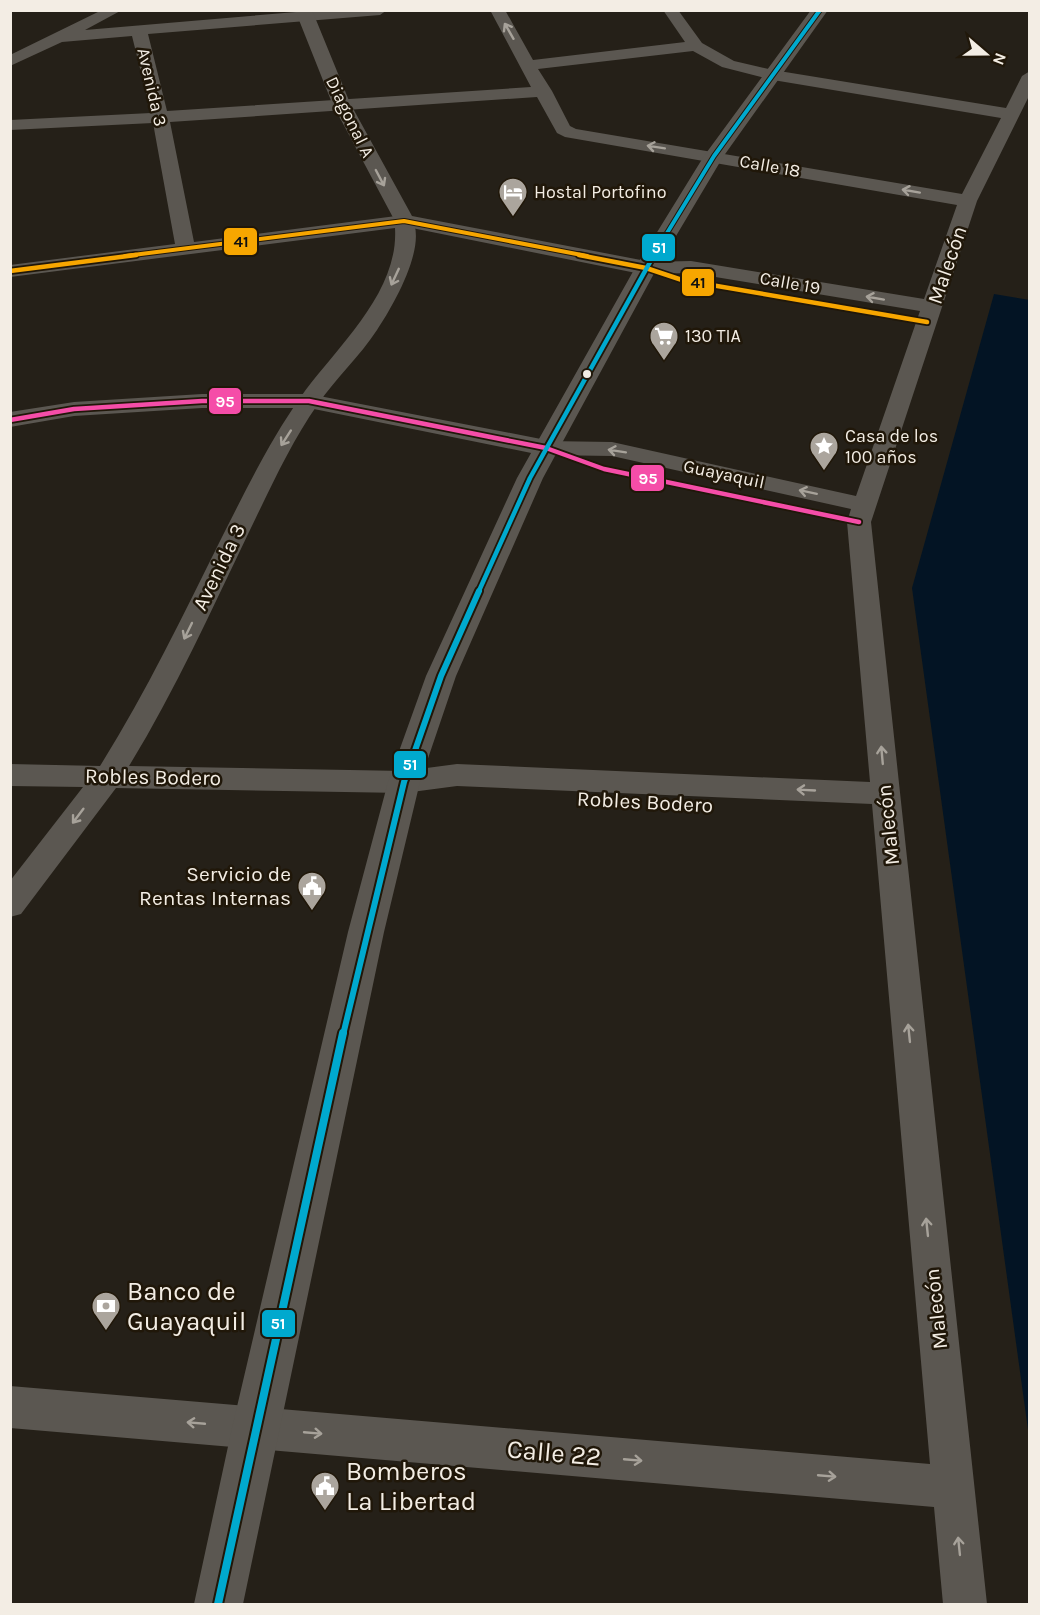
<svg xmlns="http://www.w3.org/2000/svg" width="1040" height="1615" viewBox="0 0 1040 1615" font-family="Karla,sans-serif">
  <style>
    .water { fill: #031424 }
    .lines { fill: none; stroke-linecap: round; stroke-linejoin: round }
    .minor { fill: #5b5751; fill-rule: evenodd }
    .tertiary { fill: #5b5751; fill-rule: evenodd }
    .secondary { fill: #5b5751; fill-rule: evenodd }
    .bus-1-far1-casing { stroke: #201709; stroke-width: 6 }
    .bus-1-casing { stroke: #201709; stroke-width: 8 }
    .bus-2-casing { stroke: #201709; stroke-width: 8 }
    .bus-3-far3-casing { stroke: #201709; stroke-width: 6 }
    .bus-3-far2-casing { stroke: #201709; stroke-width: 8 }
    .bus-3-far1-casing { stroke: #201709; stroke-width: 10 }
    .bus-3-casing { stroke: #201709; stroke-width: 12 }
    .bus-1-far1 { stroke: #f7a600; stroke-width: 4 }
    .bus-1 { stroke: #f7a600; stroke-width: 4.5 }
    .bus-2 { stroke: #f54da8; stroke-width: 4.5 }
    .bus-3-far3 { stroke: #00a9ce; stroke-width: 4 }
    .bus-3-far2 { stroke: #00a9ce; stroke-width: 4.5 }
    .bus-3-far1 { stroke: #00a9ce; stroke-width: 6 }
    .bus-3 { stroke: #00a9ce; stroke-width: 8 }
    .oneway { stroke: #a7a29a }
    .bus-dot { fill: #f3ede4; stroke: #201709; stroke-width: 2 }
    .labels { text-anchor: middle; dominant-baseline: central; stroke-width: 5; stroke-linejoin: round; paint-order: stroke }
    .far-street-label { font-size: 18px; fill: #f3ede4; stroke: #201709 }
    .far-poi-label { font-size: 18px; fill: #f3ede4; stroke: #201709; text-anchor: start }
    .street-label { font-size: 21px; fill: #f3ede4; stroke: #201709 }
    .poi-label { font-size: 21px; fill: #f3ede4; stroke: #201709; text-anchor: end }
    .near-poi-label { font-size: 26px; fill: #f3ede4; stroke: #201709; text-anchor: start }
    .near-street-label { font-size: 26px; fill: #f3ede4; stroke: #201709 }
    .line-badge { stroke: #201709; stroke-width: 2 }
    .badge-label { font-size: 16px; text-anchor: middle; font-weight: bold; fill: #fff }
    .pale-badge-label { font-size: 16px; text-anchor: middle; font-weight: bold; fill: #111 }
  </style>
  <rect width="100%" height="100%" fill="#252018"/>
  <!-- water -->
  <path class="water" d="M994 294 1030 300 1029 1437 912 588Z"/>
  <g class="lines">
    <!-- minor -->
    <path class="minor" d="M102 10H122L85 30 320 10H387L380 15 148 34 167 111 531 87 490 10H505L533 60 685 42 663 10H678L702 43 734 61 773 70 1006 108 1022 76 1030 71V94L977 201 871 522 987 1604H943L934 1507 10 1428V1386L930 1464 872 804 457 786 404 793 116 788 21 914 10 917V881L83 787 10 786V764L100 766C146 693 183 615 222 537 246 490 269 442 300 398 335 348 399 294 395 228L10 277V265L175 244 153 123 10 130V120L151 113 132 36 62 42 10 66V55ZM693 51 722 67 773 80 1001 118 962 194 576 129 570 126 552 91 538 69ZM537 97 557 133 565 137 957 205 924 299 691 261 646 262 639 264 636 268 639 272 646 274 691 273 920 311 856 496 612 442 546 441 538 443 534 448 538 453 546 455 612 456 851 509 847 522 870 782 457 764 404 771 129 766C175 691 211 611 249 532 270 489 290 444 318 404 336 378 360 356 377 330 393 306 429 244 411 217L404 215 194 242 170 122Z"/>
    <!-- tertiary -->
    <g class="tertiary">
      <path d="M295 10H312L350 103 412 216 646 261 654 263 657 268 654 273 646 275 397 225 332 103Z"/>
      <path d="M202 394H309L546 440 555 443 559 448 555 453 546 456 309 408H202L74 416 10 427V412L74 402Z"/>
    </g>
    <!-- secondary -->
    <path class="secondary" d="M811 10H828L723 157 657 268 543 478 456 676 420 782 384 932 243 1604H194L232 1428 348 932 388 782 426 676 517 478 635 268 704 156Z"/>
    <!-- bus-1-far1 casing -->
    <g class="bus-1-far1-casing">
      <path id="bus-1-far1" d="M125 256 404 221 587 256"/>
    </g>
    <!-- bus-1 casing -->
    <g class="bus-1-casing">
      <g id="bus-1">
        <path d="M579 255 646 268 682 280 927 322"/>
        <path d="M10 271 136 255"/>
      </g>
    </g>
    <!-- bus-2 casing -->
    <g class="bus-2-casing">
      <path id="bus-2" d="M10 420 74 409 202 401H309L546 448 604 469 859 522"/>
    </g>
    <!-- bus-3-far3 casing -->
    <g class="bus-3-far3-casing">
      <path id="bus-3-far3" d="M653 256 714 156 820 10"/>
    </g>
    <!-- bus-3-far2 casing -->
    <g class="bus-3-far2-casing">
      <path id="bus-3-far2" d="M478 593 530 478 654 255"/>
    </g>
    <!-- bus-3-far1 casing -->
    <g class="bus-3-far1-casing">
      <path id="bus-3-far1" d="M343 1035 404 782 441 676 479 591"/>
    </g>
    <!-- bus-3 casing -->
    <g class="bus-3-casing">
      <path id="bus-3" d="M218 1604 343 1033"/>
    </g>
    <!-- bus-1-far1 -->
    <use href="#bus-1-far1" class="bus-1-far1"/>
    <!-- bus-1 -->
    <use href="#bus-1" class="bus-1"/>
    <!-- bus-2 -->
    <use href="#bus-2" class="bus-2"/>
    <!-- bus-3-far3 -->
    <use href="#bus-3-far3" class="bus-3-far3"/>
    <!-- bus-3-far2 -->
    <use href="#bus-3-far2" class="bus-3-far2"/>
    <!-- bus-3-far1 -->
    <use href="#bus-3-far1" class="bus-3-far1"/>
    <!-- bus-3 -->
    <use href="#bus-3" class="bus-3"/>
  </g>
  <!-- one-way arrows -->
  <defs><path id="oneway-shaft" d="M-6 0H5M1.5-3L5.5 0L1.5 3" fill="none" stroke-width="1.6" stroke-linecap="round" stroke-linejoin="round" transform="scale(1.5)"/></defs>
  <g class="oneway">
    <use href="#oneway-shaft" transform="translate(509 31) rotate(-120)"/>
    <use href="#oneway-shaft" transform="translate(656 147) rotate(-171)"/>
    <use href="#oneway-shaft" transform="translate(380 178) rotate(62)"/>
    <use href="#oneway-shaft" transform="translate(911 191) rotate(-170)"/>
    <use href="#oneway-shaft" transform="translate(395 277) rotate(115)"/>
    <use href="#oneway-shaft" transform="translate(875 298) rotate(-170)"/>
    <use href="#oneway-shaft" transform="translate(286 438) rotate(123)"/>
    <use href="#oneway-shaft" transform="translate(617 451) rotate(-171)"/>
    <use href="#oneway-shaft" transform="translate(808 492) rotate(-168)"/>
    <use href="#oneway-shaft" transform="translate(188 631) rotate(116)"/>
    <use href="#oneway-shaft" transform="translate(882 755) rotate(-95)"/>
    <use href="#oneway-shaft" transform="translate(806 790) rotate(-177)"/>
    <use href="#oneway-shaft" transform="translate(78 816) rotate(127)"/>
    <use href="#oneway-shaft" transform="translate(909 1033) rotate(-96)"/>
    <use href="#oneway-shaft" transform="translate(927 1227) rotate(-96)"/>
    <use href="#oneway-shaft" transform="translate(196 1423) rotate(-175)"/>
    <use href="#oneway-shaft" transform="translate(313 1433) rotate(5)"/>
    <use href="#oneway-shaft" transform="translate(633 1460) rotate(5)"/>
    <use href="#oneway-shaft" transform="translate(827 1476) rotate(5)"/>
    <use href="#oneway-shaft" transform="translate(959 1546) rotate(-96)"/>
  </g>
  <!-- icons -->
  <defs>
    <g id="hotel-pin" transform="scale(1.5)"><path d="M0 17L-7.5 6A9.5 9.5 0 1 1 7.5 6Z" fill="#aba59d" stroke="#201709"/><path d="M-6-4.5h1.5V1H6V5H4.5V3h-9V5H-6ZM-4 0a1.8 1.8 0 1 1 3.6 0ZM.5 0V-2.5h3Q6-2.5 6 0Z" fill="#fff"/></g>
    <g id="supermarket-pin" transform="scale(1.5)"><path d="M0 17L-7.5 6A9.5 9.5 0 1 1 7.5 6Z" fill="#aba59d" stroke="#201709"/><path d="M-6-5.5h2.5l.6 2H6L4.5 2H-2.5L-4.4-4H-6ZM-1.5 3.2a1.3 1.3 0 1 0 .1 0ZM3 3.2a1.3 1.3 0 1 0 .1 0Z" fill="#fff"/></g>
    <g id="sight-pin" transform="scale(1.5)"><path d="M0 17L-7.5 6A9.5 9.5 0 1 1 7.5 6Z" fill="#aba59d" stroke="#201709"/><path d="M0-6L1.8-2.2L6-1.7L2.9 1.2L3.7 5.4L0 3.3L-3.7 5.4L-2.9 1.2L-6-1.7L-1.8-2.2Z" fill="#fff"/></g>
    <g id="civic-pin" transform="scale(1.5)"><path d="M0 17L-7.5 6A9.5 9.5 0 1 1 7.5 6Z" fill="#aba59d" stroke="#201709"/><path d="M-.6-6.5H3V-4.5H.6V-3L4-1V1h2V6H-6V1h2V-1L-.6-3ZM-1.2 2.5V6h2.4V2.5Z" fill="#fff"/></g>
    <g id="bank-pin" transform="scale(1.5)"><path d="M0 17L-7.5 6A9.5 9.5 0 1 1 7.5 6Z" fill="#aba59d" stroke="#201709"/><path d="M-6-4H6V4H-6ZM0-2.3a2.3 2.3 0 1 0 0 4.6a2.3 2.3 0 1 0 0-4.6Z" fill="#fff"/></g>
  </defs>
  <g fill-rule="evenodd">
    <use href="#hotel-pin" x="513" y="192"/>
    <use href="#supermarket-pin" x="664" y="336"/>
    <use href="#sight-pin" x="824" y="446"/>
    <use href="#civic-pin" x="312" y="886"/>
    <use href="#bank-pin" x="106" y="1306"/>
    <use href="#civic-pin" x="325" y="1486"/>
  </g>
  <!-- markers -->
  <circle class="bus-dot" cx="587" cy="374" r="5"/>
  <g class="labels">
    <!-- far-street labels -->
    <g class="far-street-label">
      <text transform="translate(152 87) rotate(77)">Avenida 3</text>
      <text transform="translate(350 117) rotate(64)">Diagonal A</text>
      <text transform="translate(770 166) rotate(10)">Calle 18</text>
      <text transform="translate(790 283) rotate(10)">Calle 19</text>
      <text transform="translate(724 474) rotate(12)">Guayaquil</text>
    </g>
    <!-- far-poi labels -->
    <g class="far-poi-label">
      <text x="534" y="192">Hostal Portofino</text>
      <text x="685" y="336">130 TIA</text>
      <text x="845" y="436">Casa de los<tspan x="845" dy="21">100 años</tspan></text>
    </g>
    <!-- street labels -->
    <g class="street-label">
      <text transform="translate(947 265) rotate(-71)">Malecón</text>
      <text transform="translate(219 567) rotate(-64)">Avenida 3</text>
      <text transform="translate(153 777) rotate(1)">Robles Bodero</text>
      <text transform="translate(645 802) rotate(3)">Robles Bodero</text>
      <text transform="translate(888 825) rotate(-96)">Malecón</text>
      <text transform="translate(936 1309) rotate(-96)">Malecón</text>
    </g>
    <!-- poi labels -->
    <g class="poi-label">
      <text x="291" y="874">Servicio de<tspan x="291" dy="24">Rentas Internas</tspan></text>
    </g>
    <!-- near-poi labels -->
    <g class="near-poi-label">
      <text x="127" y="1291">Banco de<tspan x="127" dy="30">Guayaquil</tspan></text>
      <text x="346" y="1471">Bomberos<tspan x="346" dy="30">La Libertad</tspan></text>
    </g>
    <!-- near-street labels -->
    <g class="near-street-label">
      <text transform="translate(554 1453) rotate(5)">Calle 22</text>
    </g>
  </g>
  <g class="line-badge">
    <rect x="223" y="227" width="35" height="29" rx="6" fill="#f7a600"/>
    <rect x="641" y="233" width="35" height="29" rx="6" fill="#00a9ce"/>
    <rect x="681" y="268" width="34" height="29" rx="6" fill="#f7a600"/>
    <rect x="208" y="387" width="34" height="28" rx="6" fill="#f54da8"/>
    <rect x="630" y="464" width="35" height="28" rx="6" fill="#f54da8"/>
    <rect x="393" y="750" width="34" height="29" rx="6" fill="#00a9ce"/>
    <rect x="261" y="1309" width="35" height="29" rx="6" fill="#00a9ce"/>
  </g>
  <g class="badge-label">
    <text x="659" y="253">51</text>
    <text x="225" y="407">95</text>
    <text x="648" y="484">95</text>
    <text x="410" y="770">51</text>
    <text x="278" y="1329">51</text>
  </g>
  <g class="pale-badge-label">
    <text x="241" y="247">41</text>
    <text x="698" y="288">41</text>
  </g>
  <!-- border -->
  <rect width="1040" height="1615" fill="none" stroke="#f3ede4" stroke-width="24"/>
  <!-- north arrow -->
  <g transform="translate(986 54) rotate(110)" stroke="#201709" stroke-width="4.5" paint-order="stroke">
  <path d="M0-4.5L10 22L0 15L-10 22Z" fill="#f3ede4"/>
  <text y="-9" font-size="16" font-weight="bold" text-anchor="middle" fill="#f3ede4">N</text>
  </g>
</svg>
